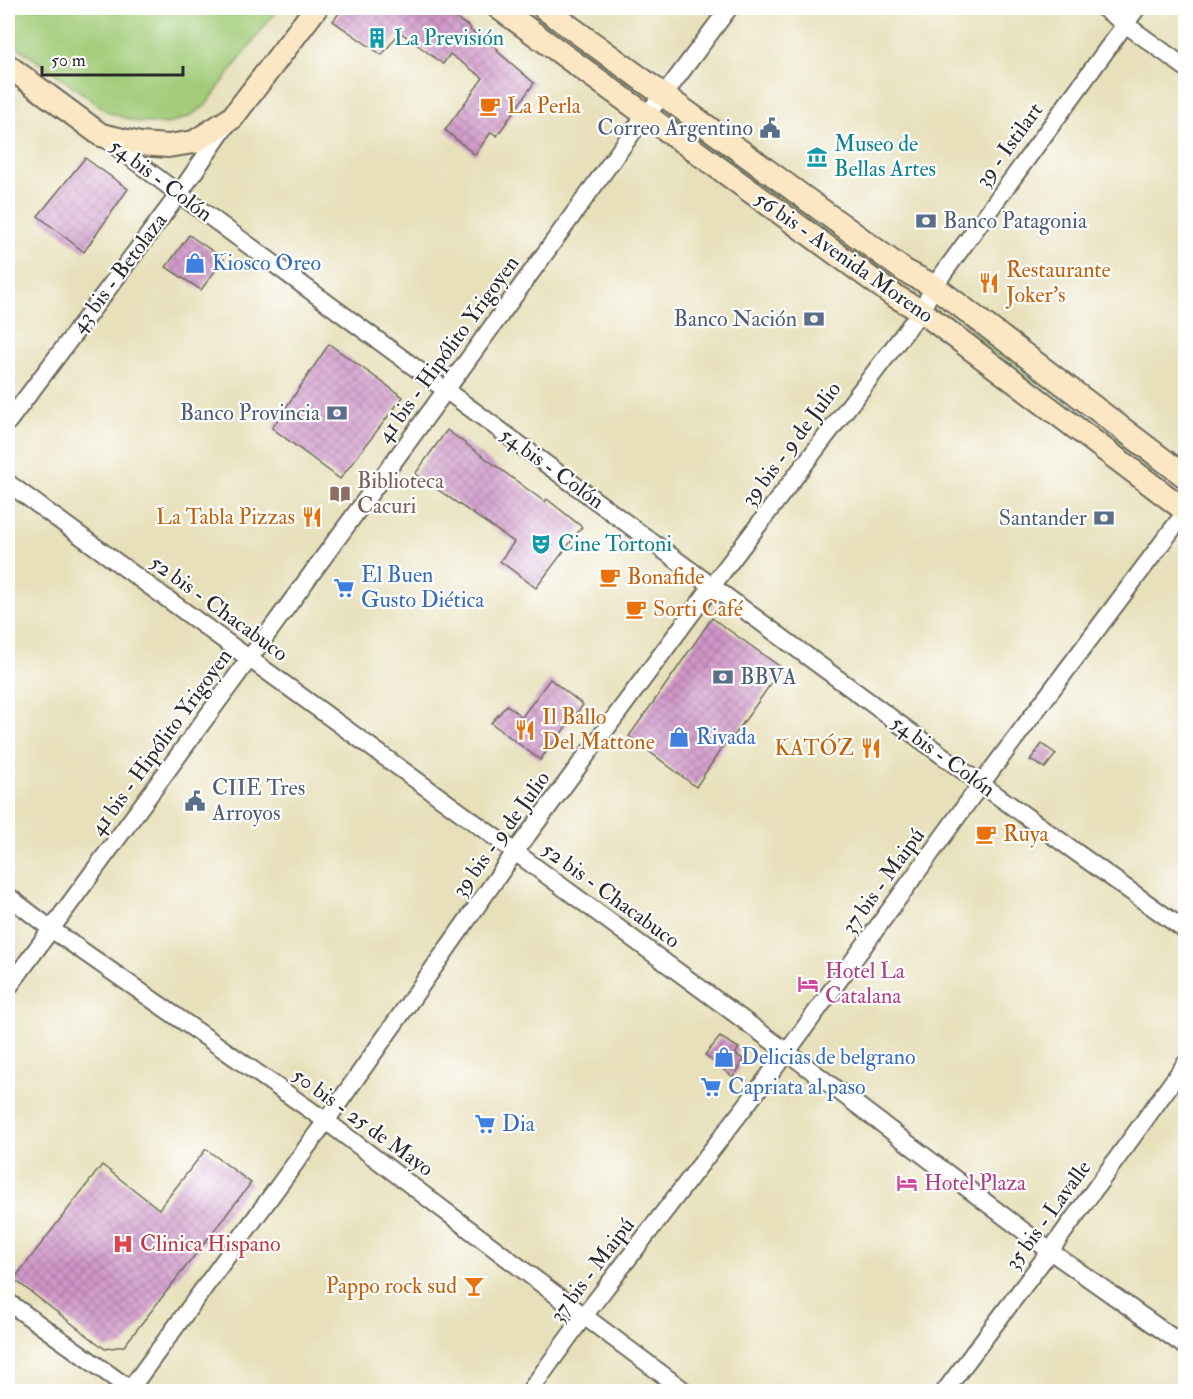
<svg xmlns="http://www.w3.org/2000/svg" width="1193" height="1399" viewBox="0 0 1193 1399" font-family="'IM FELL Double Pica',serif">
  <style>
    .grass { fill: url(#grass-dots); stroke: #667c52; stroke-width: 1.5 }
    .park { fill: #a2cc79; stroke: #667c52; stroke-width: 1.5 }
    .building { fill: url(#building-cross-hatch) }
    .lines { fill: none; stroke-linecap: round; stroke-linejoin: round }
    .minor-casing { stroke: #6d6a5d; stroke-width: 20 }
    .secondary-casing { stroke: #6d6a5d; stroke-width: 26 }
    .minor { stroke: #fff; stroke-width: 16 }
    .secondary { stroke: #fbe7c3; stroke-width: 22 }
    .labels { text-anchor: middle; dominant-baseline: central; stroke-width: 4.5; stroke-linejoin: round; paint-order: stroke }
    .culture-label { font-size: 22px; fill: #0d838f; stroke: #fff; text-anchor: start }
    .food-label { font-size: 22px; fill: #c56008; stroke: #fff; text-anchor: start }
    .service-label { font-size: 22px; fill: #4e5e75; stroke: #fff; text-anchor: end }
    .street-label { font-size: 22px; fill: #2b2b2b; stroke: #fff }
    .shop-label { font-size: 22px; fill: #366cbe; stroke: #fff; text-anchor: start }
    .education-label { font-size: 22px; fill: #785e54; stroke: #fff; text-anchor: start }
    .hotel-label { font-size: 22px; fill: #b23c85; stroke: #fff; text-anchor: start }
    .health-label { font-size: 22px; fill: #be3a42; stroke: #fff; text-anchor: start }
  </style>
  <defs>
    <pattern id="grass-dots" width="8" height="8" patternUnits="userSpaceOnUse" patternTransform="scale(1.5)"><rect width="8" height="8" fill="#a2cc79"/><path d="M2 2h.1M6 6h.1" fill="none" stroke="#8caf69" stroke-width="1.8" stroke-linecap="round"/></pattern>
    <pattern id="building-cross-hatch" width="8" height="8" patternUnits="userSpaceOnUse" patternTransform="scale(1.5)"><rect width="8" height="8" fill="#d096c9"/><path d="M0 0l8 8M0 8l8-8" fill="none" stroke="#a97ba3"/></pattern>
  </defs>
  <rect width="100%" height="100%" fill="#fff"/>
  <filter id="ink" filterUnits="userSpaceOnUse"><feTurbulence type="fractalNoise" baseFrequency=".0167" numOctaves="2"/><feDisplacementMap in="SourceGraphic" scale="12" xChannelSelector="R" yChannelSelector="G"/><feConvolveMatrix kernelMatrix="1 2 1 2 8 2 1 2 1" color-interpolation-filters="sRGB"/></filter>
  <filter id="wash" filterUnits="userSpaceOnUse"><feTurbulence type="fractalNoise" baseFrequency=".008" numOctaves="4" result="noise"/><feDisplacementMap in="SourceGraphic" scale="24" xChannelSelector="R" yChannelSelector="G"/><feGaussianBlur stdDeviation="1.35" result="paint"/><feColorMatrix in="noise" values="0 0 0 0 0 0 0 0 0 0 0 0 0 0 0 0 0 1.4 0 .05"/><feComposite in="paint" operator="in"/></filter>
  <g filter="url(#wash)">
    <rect width="100%" height="100%" fill="#e7e0ba"/>
    <!-- grass -->
    <g class="grass">
      <path d="M514 8H527L631 84 626 90Z"/>
      <path d="M697 130 887 270 882 277 692 136Z"/>
      <path d="M971 330 1162 470 1157 476 967 336Z"/>
    </g>
    <!-- park -->
    <path class="park" d="M8 8H278L205 106 190 116 168 124 138 122 110 113 8 40Z"/>
    <g id="blocks">
      <!-- building -->
      <g class="building">
        <path d="M343 8H440L471 28 470 30 498 49 497 51 534 83 497 136 491 132 475 155 445 130 483 78 450 54 443 64 400 32 382 55 333 21Z"/>
        <path d="M85 158 128 189 84 252 38 216Z"/>
        <path d="M189 235 224 259 201 290 166 267Z"/>
        <path d="M329 344 403 397 340 479 272 428Z"/>
        <path d="M447 430 545 502 547 499 582 527 536 588 500 561 514 542 415 474Z"/>
        <path d="M712 618 782 668 734 736 731 734 696 787 629 736 667 683Z"/>
        <path d="M550 679 583 705 540 760 491 723 507 705 522 717Z"/>
        <path d="M1042 744 1056 754 1045 768 1030 760Z"/>
        <path d="M720 1037 739 1048 735 1054 745 1060 733 1077 705 1055Z"/>
        <path d="M206 1149 251 1183 124 1346 105 1349 14 1279 102 1165 159 1209Z"/>
      </g>
    </g>
  </g>
  <g filter="url(#ink)">
    <use href="#blocks" fill-opacity="0" stroke="#6d6a5d" stroke-width="1.5"/>
    <g class="lines">
      <!-- minor casing -->
      <g class="minor-casing">
        <g id="minor">
          <path d="M1103 8 1186 68"/>
          <path d="M106 139 179 194 981 784 1186 931"/>
          <path d="M8 422 179 194 228 123"/>
          <path d="M8 483 515 852 787 1052 1050 1251 1186 1347"/>
          <path d="M8 896 51 929 326 1121 584 1316 686 1392"/>
          <path d="M8 988 446 390 646 114 664 95 729 8"/>
          <path d="M8 1302 134 1392"/>
          <path d="M128 1392 326 1121 515 852 712 586 921 311 934 286 1137 8"/>
          <path d="M529 1392 584 1316 787 1052 981 784 1186 511"/>
          <path d="M944 1392 1050 1251 1186 1063"/>
        </g>
      </g>
      <!-- secondary casing -->
      <g class="secondary-casing">
        <g id="secondary">
          <path d="M499 8 893 295 921 311 1186 511"/>
          <path d="M544 8 905 271 934 286 1186 477"/>
          <path d="M8 66 101 135 140 144 168 146 194 142 232 118 316 8"/>
        </g>
      </g>
      <!-- minor -->
      <use href="#minor" class="minor"/>
      <!-- secondary -->
      <use href="#secondary" class="secondary"/>
    </g>
  </g>
  <!-- icons -->
  <defs>
    <g id="building-bare" transform="scale(1.62)"><path d="M-4-6H4V6H1V3H-1V6H-4ZM-2.5-4.3h1.7v1.8h-1.7ZM.8-4.3h1.7v1.8H.8ZM-2.5-1h1.7V.8h-1.7ZM.8-1h1.7V.8H.8Z" fill="#0f9aa8" stroke="#fff" stroke-width="2.5" paint-order="stroke"/></g>
    <g id="cafe-bare" transform="scale(1.62)"><path d="M-5.5-4.5H6V0H3Q3 3.5 0 3.5H-2.5Q-5.5 3.5-5.5 0ZM3-3.2v2h1.7v-2ZM-6 4.5H4V6H-6Z" fill="#e8710a" stroke="#fff" stroke-width="2.5" paint-order="stroke"/></g>
    <g id="civic-bare" transform="scale(1.62)"><path d="M-.6-6.5H3V-4.5H.6V-3L4-1V1h2V6H-6V1h2V-1L-.6-3ZM-1.2 2.5V6h2.4V2.5Z" fill="#5c6f8a" stroke="#fff" stroke-width="2.5" paint-order="stroke"/></g>
    <g id="museum-bare" transform="scale(1.62)"><path d="M0-6L6-3V-2H-6V-3ZM-5-1h2V3h-2ZM-1-1h2V3h-2ZM3-1h2V3H3ZM-6 4H6V6H-6Z" fill="#0f9aa8" stroke="#fff" stroke-width="2.5" paint-order="stroke"/></g>
    <g id="bank-bare" transform="scale(1.62)"><path d="M-6-4H6V4H-6ZM0-2.3a2.3 2.3 0 1 0 0 4.6a2.3 2.3 0 1 0 0-4.6Z" fill="#5c6f8a" stroke="#fff" stroke-width="2.5" paint-order="stroke"/></g>
    <g id="shop-bare" transform="scale(1.62)"><path d="M-5-2.5h2.3a2.7 3.5 0 0 1 5.4 0H5L5.5 6h-11ZM-1.5-2.5h3a1.5 2.3 0 0 0-3 0Z" fill="#3f7fe0" stroke="#fff" stroke-width="2.5" paint-order="stroke"/></g>
    <g id="restaurant-bare" transform="scale(1.62)"><path d="M-5-6h1v4h1v-4h1v4h1v-4h1v5L-1.5 .5V6h-2V.5L-5-1ZM5-6V6H3V1.5H1.5Q1.5-4 5-6Z" fill="#e8710a" stroke="#fff" stroke-width="2.5" paint-order="stroke"/></g>
    <g id="library-bare" transform="scale(1.62)"><path d="M-6-4Q-3-5.5-.7-3.5V5Q-3 3-6 4ZM6-4Q3-5.5 .7-3.5V5Q3 3 6 4Z" fill="#8d6e63" stroke="#fff" stroke-width="2.5" paint-order="stroke"/></g>
    <g id="theatre-bare" transform="scale(1.62)"><path d="M-5-5.5Q0-4 5-5.5V0Q5 5 0 6Q-5 5-5 0ZM-3.3-2.5H-1v1.5H-3.3ZM1-2.5H3.3v1.5H1ZM-2.8 1Q0 5.5 2.8 1Z" fill="#0f9aa8" stroke="#fff" stroke-width="2.5" paint-order="stroke"/></g>
    <g id="supermarket-bare" transform="scale(1.62)"><path d="M-6-5.5h2.5l.6 2H6L4.5 2H-2.5L-4.4-4H-6ZM-1.5 3.2a1.3 1.3 0 1 0 .1 0ZM3 3.2a1.3 1.3 0 1 0 .1 0Z" fill="#3f7fe0" stroke="#fff" stroke-width="2.5" paint-order="stroke"/></g>
    <g id="hotel-bare" transform="scale(1.62)"><path d="M-6-4.5h1.5V1H6V5H4.5V3h-9V5H-6ZM-4 0a1.8 1.8 0 1 1 3.6 0ZM.5 0V-2.5h3Q6-2.5 6 0Z" fill="#d1479c" stroke="#fff" stroke-width="2.5" paint-order="stroke"/></g>
    <g id="hospital-bare" transform="scale(1.62)"><path d="M-5-5h3v3.5h4V-5h3V5h-3V1.5h-4V5h-3Z" fill="#e0444e" stroke="#fff" stroke-width="2.5" paint-order="stroke"/></g>
    <g id="bar-bare" transform="scale(1.62)"><path d="M-6-5H6L.8 .8V4.5H3.5V6h-7V4.5H-.8V.8Z" fill="#e8710a" stroke="#fff" stroke-width="2.5" paint-order="stroke"/></g>
  </defs>
  <g fill-rule="evenodd">
    <use href="#building-bare" x="377" y="38"/>
    <use href="#cafe-bare" x="490" y="106"/>
    <use href="#civic-bare" x="770" y="128"/>
    <use href="#museum-bare" x="817" y="157"/>
    <use href="#bank-bare" x="926" y="221"/>
    <use href="#shop-bare" x="195" y="263"/>
    <use href="#restaurant-bare" x="989" y="283"/>
    <use href="#bank-bare" x="814" y="319"/>
    <use href="#bank-bare" x="337" y="413"/>
    <use href="#library-bare" x="340" y="494"/>
    <use href="#restaurant-bare" x="312" y="517"/>
    <use href="#bank-bare" x="1104" y="518"/>
    <use href="#theatre-bare" x="541" y="544"/>
    <use href="#cafe-bare" x="610" y="577"/>
    <use href="#supermarket-bare" x="344" y="588"/>
    <use href="#cafe-bare" x="636" y="609"/>
    <use href="#bank-bare" x="723" y="677"/>
    <use href="#restaurant-bare" x="525" y="730"/>
    <use href="#shop-bare" x="679" y="737"/>
    <use href="#restaurant-bare" x="871" y="748"/>
    <use href="#civic-bare" x="195" y="801"/>
    <use href="#cafe-bare" x="986" y="834"/>
    <use href="#hotel-bare" x="808" y="984"/>
    <use href="#shop-bare" x="724" y="1057"/>
    <use href="#supermarket-bare" x="711" y="1087"/>
    <use href="#supermarket-bare" x="485" y="1124"/>
    <use href="#hotel-bare" x="907" y="1183"/>
    <use href="#hospital-bare" x="123" y="1244"/>
    <use href="#bar-bare" x="474" y="1286"/>
  </g>
  <g class="labels">
    <!-- culture labels -->
    <g class="culture-label">
      <text x="394" y="38">La Previsión</text>
      <text x="834" y="144">Museo de<tspan x="834" dy="25">Bellas Artes</tspan></text>
      <text x="558" y="544">Cine Tortoni</text>
    </g>
    <!-- food labels -->
    <g class="food-label">
      <text x="507" y="106">La Perla</text>
      <text x="1006" y="270">Restaurante<tspan x="1006" dy="25">Joker's</tspan></text>
      <text x="295" y="517" text-anchor="end">La Tabla Pizzas</text>
      <text x="627" y="577">Bonafide</text>
      <text x="653" y="609">Sorti Café</text>
      <text x="542" y="717">Il Ballo<tspan x="542" dy="25">Del Mattone</tspan></text>
      <text x="854" y="748" text-anchor="end">KATÓZ</text>
      <text x="1003" y="834">Ruya</text>
      <text x="457" y="1286" text-anchor="end">Pappo rock sud</text>
    </g>
    <!-- service labels -->
    <g class="service-label">
      <text x="753" y="128">Correo Argentino</text>
      <text x="943" y="221" text-anchor="start">Banco Patagonia</text>
      <text x="797" y="319">Banco Nación</text>
      <text x="320" y="413">Banco Provincia</text>
      <text x="1087" y="518">Santander</text>
      <text x="740" y="677" text-anchor="start">BBVA</text>
      <text x="212" y="788" text-anchor="start">CIIE Tres<tspan x="212" dy="25">Arroyos</tspan></text>
    </g>
    <!-- street labels -->
    <g class="street-label">
      <text transform="translate(1009 145) rotate(-54)">39 - Istilart</text>
      <text transform="translate(161 180) rotate(37)">54 bis - Colón</text>
      <text transform="translate(844 257) rotate(35)">56 bis - Avenida Moreno</text>
      <text transform="translate(119 273) rotate(-53)">43 bis - Betolaza</text>
      <text transform="translate(448 349) rotate(-54)">41 bis - Hipólito Yrigoyen</text>
      <text transform="translate(791 444) rotate(-53)">39 bis - 9 de Julio</text>
      <text transform="translate(552 468) rotate(36)">54 bis - Colón</text>
      <text transform="translate(219 608) rotate(36)">52 bis - Chacabuco</text>
      <text transform="translate(161 742) rotate(-54)">41 bis - Hipólito Yrigoyen</text>
      <text transform="translate(943 756) rotate(36)">54 bis - Colón</text>
      <text transform="translate(501 834) rotate(-54)">39 bis - 9 de Julio</text>
      <text transform="translate(883 881) rotate(-54)">37 bis - Maipú</text>
      <text transform="translate(611 895) rotate(36)">52 bis - Chacabuco</text>
      <text transform="translate(363 1122) rotate(36)">50 bis - 25 de Mayo</text>
      <text transform="translate(1048 1215) rotate(-54)">35 bis - Lavalle</text>
      <text transform="translate(592 1270) rotate(-53)">37 bis - Maipú</text>
    </g>
    <!-- shop labels -->
    <g class="shop-label">
      <text x="212" y="263">Kiosco Oreo</text>
      <text x="361" y="575">El Buen<tspan x="361" dy="25">Gusto Diética</tspan></text>
      <text x="696" y="737">Rivada</text>
      <text x="741" y="1057">Delicias de belgrano</text>
      <text x="728" y="1087">Capriata al paso</text>
      <text x="502" y="1124">Dia</text>
    </g>
    <!-- education labels -->
    <g class="education-label">
      <text x="357" y="481">Biblioteca<tspan x="357" dy="25">Cacuri</tspan></text>
    </g>
    <!-- hotel labels -->
    <g class="hotel-label">
      <text x="825" y="971">Hotel La<tspan x="825" dy="25">Catalana</tspan></text>
      <text x="924" y="1183">Hotel Plaza</text>
    </g>
    <!-- health labels -->
    <g class="health-label">
      <text x="140" y="1244">Clinica Hispano</text>
    </g>
  </g>
  <!-- margin -->
  <rect width="1193" height="1399" fill="none" stroke="#fff" stroke-width="30"/>
  <!-- scale -->
  <path d="M42 66v9h141v-9" fill="none" stroke="#2b2b2b" stroke-width="3"/>
  <text x="51" y="66" font-size="18" fill="#2b2b2b" stroke="#ffffff" stroke-width="4.5" paint-order="stroke">50 m</text>
</svg>
